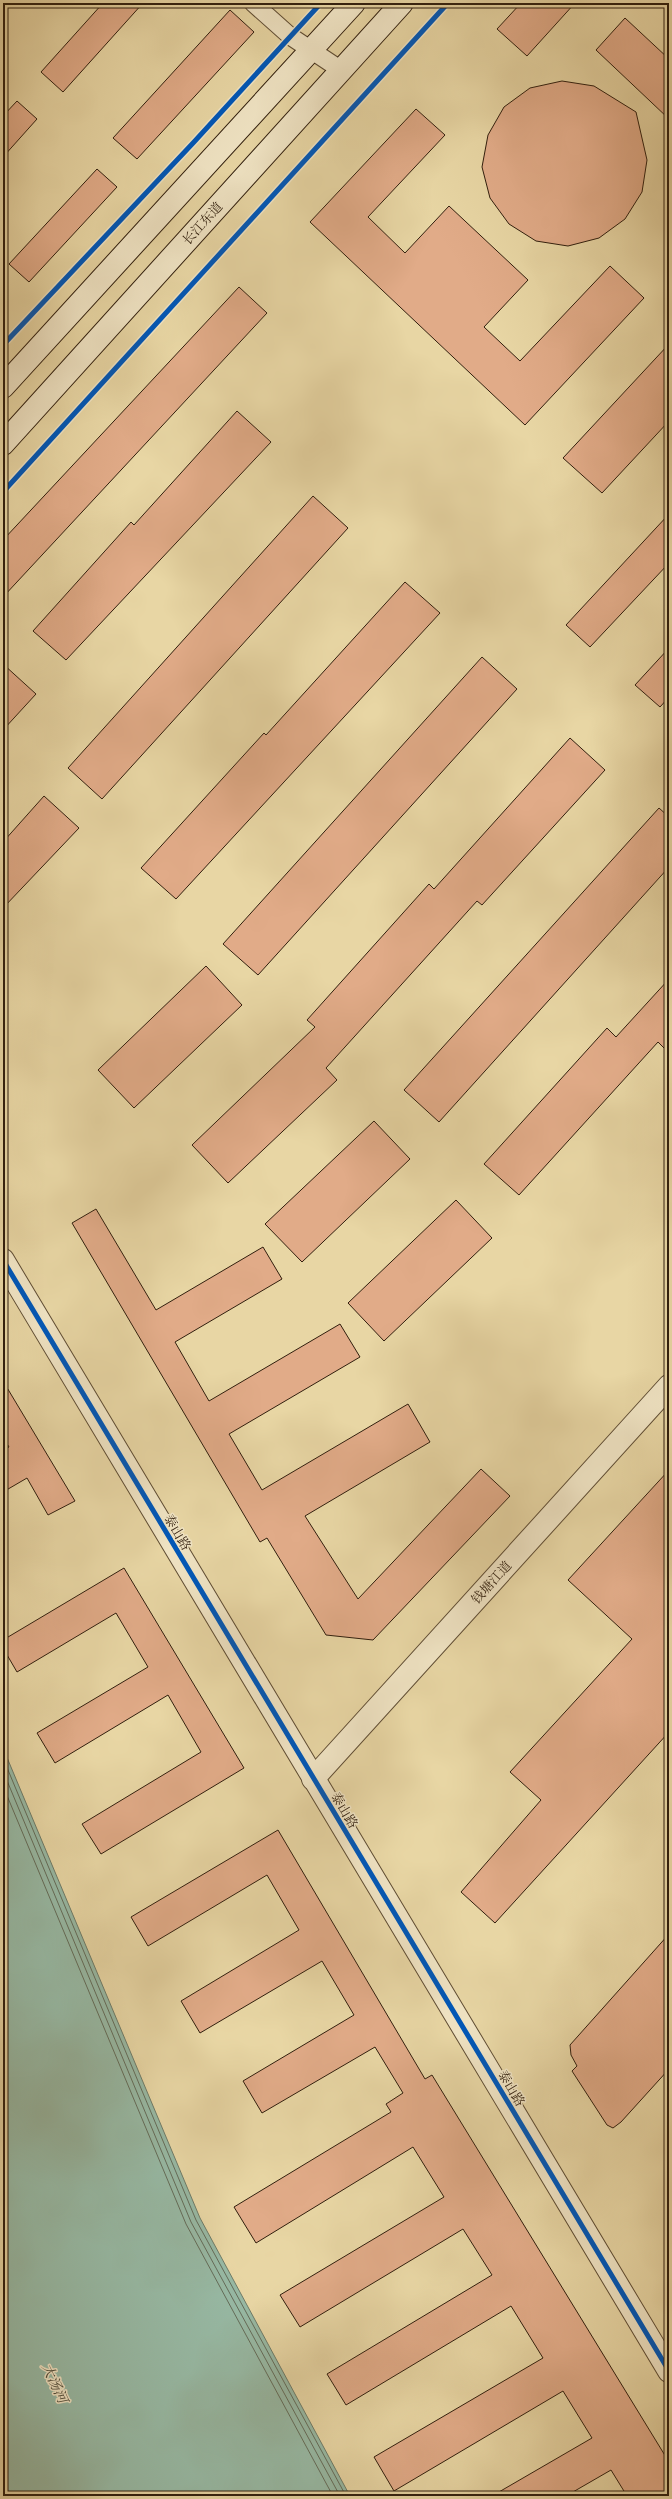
<svg xmlns="http://www.w3.org/2000/svg" width="672" height="2499" viewBox="0 0 672 2499" font-family="'IM FELL French Canon','Noto Serif SC',serif">
	<rect width="100%" height="100%" fill="#e8d6a4"/>
	<filter id="stains"><feTurbulence type="fractalNoise" baseFrequency=".005" numOctaves="4"/><feColorMatrix values="0 0 0 0 .2 0 0 0 0 .09 0 0 0 0 .02 0 0 0 .5 -.17"/></filter>
	<radialGradient id="worn" r=".72"><stop offset=".6" stop-color="#630" stop-opacity="0"/><stop offset="1" stop-color="#630" stop-opacity=".3"/></radialGradient>
	<path fill="#97b9a4" stroke="#6e7b68" d="M3 1748 200 2218 350 2496H3Z"/>
	<g fill="none" stroke-linecap="round" stroke-linejoin="round">
		<g stroke="#646c59" stroke-width="1">
			<path d="M3 1758 196 2220 346 2496"/>
			<path d="M3 1771 191 2222 340 2496"/>
			<path d="M3 1786 186 2224 333 2496"/>
		</g>
	</g>
	<g fill="#e1ab88" stroke="#311f0e">
		<path d="M103 3H143L63 92 41 72Z"/>
		<path d="M521 3H575L527 56 497 29Z"/>
		<path d="M230 10 254 32 137 159 113 138Z"/>
		<path d="M625 18 669 59V119L596 50Z"/>
		<path d="M562 81 594 86 636 112 647 160 642 192 625 219 599 238 568 246 536 241 509 224 490 198 482 167 488 135 504 107 530 88Z"/>
		<path d="M17 101 37 119 3 157V116Z"/>
		<path d="M416 109 445 135 368 217 405 253 449 206 528 280 484 327 520 361 610 266 644 298 525 425 310 222Z"/>
		<path d="M97 169 117 187 29 282 9 264Z"/>
		<path d="M239 287 267 313 3 597V540Z"/>
		<path d="M669 344V421L602 493 563 458Z"/>
		<path d="M237 411 271 442 66 660 33 631 131 522 134 525Z"/>
		<path d="M313 496 348 528 102 799 68 768Z"/>
		<path d="M669 514V563L590 647 566 625Z"/>
		<path d="M405 582 440 613 176 899 141 868 264 733 266 735Z"/>
		<path d="M669 648V697L660 707 635 685Z"/>
		<path d="M482 657 517 689 258 975 223 944Z"/>
		<path d="M3 664 36 694 3 730Z"/>
		<path d="M570 738 605 770 482 905 477 901 326 1068 337 1080 228 1183 192 1145 315 1027 307 1020 429 884 434 889Z"/>
		<path d="M44 796 79 828 3 908V842Z"/>
		<path d="M659 808 669 817V867L439 1122 404 1090Z"/>
		<path d="M206 966 242 1005 134 1108 98 1070Z"/>
		<path d="M669 979V1053L658 1042 519 1195 484 1164 607 1028 616 1037Z"/>
		<path d="M374 1121 410 1159 302 1262 265 1224Z"/>
		<path d="M456 1200 492 1238 384 1341 348 1303Z"/>
		<path d="M96 1209 156 1310 263 1247 282 1279 175 1342 209 1401 340 1324 360 1357 229 1434 262 1490 408 1404 430 1442 305 1516 358 1599 481 1469 510 1496 373 1640 326 1635 267 1538 260 1542 72 1223Z"/>
		<path d="M3 1381 75 1501 48 1515 27 1478 3 1492V1450L9 1447 3 1437Z"/>
		<path d="M669 1470V1732L495 1923 461 1892 541 1800 510 1772 632 1639 568 1580Z"/>
		<path d="M124 1568 244 1768 101 1854 82 1824 201 1752 168 1695 55 1763 37 1733 148 1667 116 1613 17 1672 3 1648V1640Z"/>
		<path d="M278 1830 425 2079 432 2075 669 2462V2496H627L611 2470 566 2496H492L592 2438 563 2391 394 2491 374 2457 543 2358 511 2306 346 2405 327 2374 492 2275 463 2229 300 2327 280 2295 444 2197 413 2147 256 2243 234 2207 391 2112 386 2104 403 2093 375 2047 262 2113 243 2081 354 2015 322 1961 200 2033 181 2001 299 1930 267 1875 148 1946 131 1917Z"/>
		<path d="M669 1934V2069L621 2122 613 2128 607 2125 572 2071 577 2066 571 2055 570 2045Z"/>
	</g>
	<g fill="none" stroke-linecap="round" stroke-linejoin="round">
		<g stroke="#5f4d34" stroke-width="19">
			<path id="minor" d="M253 3 290 36 341 70"/>
		</g>
		<g stroke="#5f4d34" stroke-width="24">
			<g id="tertiary">
				<path d="M3 1260 669 2371"/>
				<path d="M313 1779 669 1386"/>
			</g>
		</g>
		<g stroke="#311f0e" stroke-width="24">
			<g id="secondary">
				<path d="M3 387 354 3"/>
				<path d="M3 444 402 3"/>
			</g>
		</g>
		<use href="#minor" stroke="#f0e4c4" stroke-width="17"/>
		<use href="#tertiary" stroke="#f0e4c4" stroke-width="22"/>
		<use href="#secondary" stroke="#f0e4c4" stroke-width="22"/>
		<g stroke="#f0e4c4" stroke-width="8">
			<g id="cycleway">
				<path d="M3 345 194 142 321 3"/>
				<path d="M3 492 448 3"/>
				<path d="M3 1260 669 2371"/>
			</g>
		</g>
		<use href="#cycleway" stroke="#0057b8" stroke-width="5"/>
	</g>
	<g text-anchor="middle" stroke-width="3" stroke-linejoin="round" paint-order="stroke">
		<g font-size="13" fill="#311f0e" stroke="#f0e4c4">
			<text transform="translate(202 223) rotate(-48)" y="5">长江东道</text>
			<text transform="translate(178 1532) rotate(59)" y="5">泰山路</text>
			<text transform="translate(491 1582) rotate(-48)" y="5">钱塘江道</text>
			<text transform="translate(345 1810) rotate(59)" y="5">泰山路</text>
			<text transform="translate(512 2088) rotate(59)" y="5">泰山路</text>
		</g>
		<g font-size="14" font-style="italic" fill="#504d3b" stroke="#f0e4c4">
			<text transform="translate(55 2383) rotate(65)" y="5">大汤河</text>
		</g>
	</g>
	<rect width="672" height="2499" fill="none" stroke="#e8d6a4" stroke-width="16"/>
	<rect x="4" y="4" width="664" height="2491" fill="none" stroke="#311f0e" stroke-width="2"/>
	<rect x="8" y="8" width="656" height="2483" fill="none" stroke="#311f0e"/>
	<rect width="100%" height="100%" filter="url(#stains)"/>
	<rect width="100%" height="100%" fill="url(#worn)"/>
</svg>
